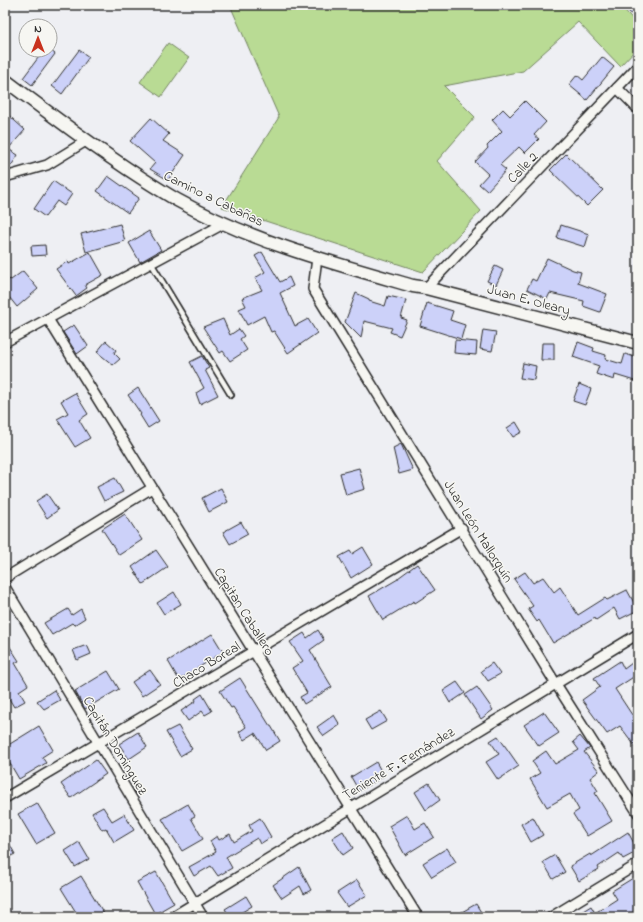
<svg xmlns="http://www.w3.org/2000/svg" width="643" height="922" viewBox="0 0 643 922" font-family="'Indie Flower',sans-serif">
	<rect width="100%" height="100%" fill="#eeeff3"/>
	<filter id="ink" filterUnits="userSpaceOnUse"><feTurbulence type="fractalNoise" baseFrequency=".025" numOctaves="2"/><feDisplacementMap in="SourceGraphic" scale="8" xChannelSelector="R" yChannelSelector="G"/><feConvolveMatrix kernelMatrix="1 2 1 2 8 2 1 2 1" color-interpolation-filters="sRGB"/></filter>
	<g filter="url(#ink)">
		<g fill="#b9db94" stroke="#728360">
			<path d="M230 5H620L638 25V47L620 66 578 22 523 71 444 86 475 117 437 161 481 211 423 272 222 207 279 117Z"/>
			<path d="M168 43 189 58 161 97 140 82Z"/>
		</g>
		<g fill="#ccd1f9" stroke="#2b2b2b">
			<path d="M632 5H638V20L627 10Z"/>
			<path d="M44 50H50L55 54 32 85 23 78Z"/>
			<path d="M79 50 89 57 62 94 52 86Z"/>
			<path d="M602 57 614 67 587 100 569 85 577 75 583 80Z"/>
			<path d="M525 101 546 122 534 135 539 139 525 153 519 147 500 165 506 170 487 191 479 184 488 174 475 162 488 148 487 146 502 131 492 120 503 109 510 116Z"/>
			<path d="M5 112 25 130 8 149 18 155 11 166 5 162Z"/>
			<path d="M151 118 169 134 163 141 185 155 168 180 150 169 155 163 130 141Z"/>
			<path d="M566 154 603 190 587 206 550 170Z"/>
			<path d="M108 176 139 198 128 213 97 191Z"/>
			<path d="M53 181 72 194 64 206 57 201 45 217 34 209Z"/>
			<path d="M120 224 125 241 86 252 81 234Z"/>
			<path d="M561 225 589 234 585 247 557 238Z"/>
			<path d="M149 231 161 250 140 262 129 243Z"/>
			<path d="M45 245 46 255 32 256 31 246Z"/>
			<path d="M90 252 103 275 85 285 87 288 76 296 56 269 68 261 69 264Z"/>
			<path d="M262 252 280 282 289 277 293 286 280 293 295 326 308 319 317 333 288 353 274 331 271 332 264 316 247 325 239 309 246 306 242 298 262 290 255 278 265 272 255 256Z"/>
			<path d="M547 258 573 270 581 272 578 283 607 294 600 312 583 306 584 301 550 293 547 299 527 289 532 279 536 281Z"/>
			<path d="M495 266 503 270 496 285 487 281Z"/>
			<path d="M23 271 38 289 17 307 5 292V283L10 279 11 280Z"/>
			<path d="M356 293 369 299V301L385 306 388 296 406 300 401 318 407 320 400 336 390 332 392 328 364 321 361 338 345 322Z"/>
			<path d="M427 303 453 311 450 320 465 325 461 339 420 326Z"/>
			<path d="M223 319 230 335 239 329 244 336 240 339 247 350 230 361 223 351 220 353 203 327Z"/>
			<path d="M74 325 88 346 77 354 63 332Z"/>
			<path d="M483 330 496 332 492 351 480 349Z"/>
			<path d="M455 340 477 342 476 355 454 353Z"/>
			<path d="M106 341 116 350 114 353 120 359 113 365 97 352Z"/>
			<path d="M578 342 594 348 593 351 606 355 605 359 622 364 625 354 638 358V382L615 375 614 380 596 374 599 366 573 357Z"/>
			<path d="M542 343H554V360H541Z"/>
			<path d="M202 356 209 368 205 370 218 395 200 404 196 393 204 388 190 362Z"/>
			<path d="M523 363 536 366 534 380 520 378Z"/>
			<path d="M579 384 591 389 585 405 573 401Z"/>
			<path d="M138 388 159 421 148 428 140 415 141 414 128 395Z"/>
			<path d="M75 393 88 414 79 420 90 438 75 447 57 419 68 413 61 401Z"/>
			<path d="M516 422 522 432 513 437 507 428Z"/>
			<path d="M401 444 413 470 399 474 393 448Z"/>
			<path d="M359 468 365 489 346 495 340 473Z"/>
			<path d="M115 478 123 492 104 501 97 487Z"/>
			<path d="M221 488 228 502 209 512 202 498Z"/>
			<path d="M47 494 58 510 47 518 36 501Z"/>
			<path d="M125 514 142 540 119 555 102 529Z"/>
			<path d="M241 522 248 534 230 544 223 532Z"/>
			<path d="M363 547 373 564 351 578 339 557 350 551 352 554Z"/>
			<path d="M156 550 168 567 143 584 132 567Z"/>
			<path d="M417 564 435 590 415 603 414 601 383 620 369 596 398 579V578Z"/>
			<path d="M525 572 533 583 543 577 554 592 560 587 578 615 605 598 607 600 627 590 638 610 620 619 614 608 596 620 595 618 553 643 539 620 537 622 528 609 533 606 514 579Z"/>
			<path d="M174 592 181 604 164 614 157 603Z"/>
			<path d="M68 609 72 615 81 609 85 618 74 625 72 623 52 635 44 623Z"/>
			<path d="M318 630 324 640 310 650 332 687 304 704 300 697 307 693 292 668 303 661 290 642 304 633 307 638Z"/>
			<path d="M212 634 223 652 179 680 168 661Z"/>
			<path d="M5 639 19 661 15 663 28 685 19 691 25 701 14 707 5 692Z"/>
			<path d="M87 645 91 654 77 660 73 650Z"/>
			<path d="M620 661 624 669 632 663 638 672V674L615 689 638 724V750L620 726 607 734 582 700 600 687 594 678Z"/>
			<path d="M492 663 500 674 488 681 481 671Z"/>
			<path d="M150 670 160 684 142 696 132 682Z"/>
			<path d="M108 671 119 689 85 709 75 691Z"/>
			<path d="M240 678 270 726H271L280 741 266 750 255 733 244 740 239 732 246 727 233 707 231 708 220 691Z"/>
			<path d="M457 682 465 693 450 703 443 691Z"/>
			<path d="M477 687 493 710 481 719 465 695Z"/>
			<path d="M54 690 60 700 44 709 37 701Z"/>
			<path d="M202 694 212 711 205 715 202 711 188 721 181 711 196 701 195 699Z"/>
			<path d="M381 711 387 721 371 730 365 720Z"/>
			<path d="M544 712 559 733 539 746 524 725Z"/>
			<path d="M334 715 340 725 324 736 317 727Z"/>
			<path d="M39 726 53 750 42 757 46 763 19 779 5 755V747Z"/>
			<path d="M178 726 192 749 180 756 166 732Z"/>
			<path d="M138 732 147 747 129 759 119 744Z"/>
			<path d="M498 736 519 766 498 780 486 762 499 754 490 741Z"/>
			<path d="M580 736 590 748 584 752 599 771 590 778 598 791 595 793 612 821 587 836 573 814 579 810 570 794 547 807 530 779 540 773 532 761 546 751 555 764 579 750 573 742Z"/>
			<path d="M96 760 106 774 71 798 61 784Z"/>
			<path d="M376 762 384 776 359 791 351 777Z"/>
			<path d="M429 783 440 800 426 810 415 792Z"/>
			<path d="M37 803 55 833 36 844 18 814Z"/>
			<path d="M188 804 195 816 191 818 203 839 182 851 162 819Z"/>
			<path d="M103 807 112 821 124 814 134 830 114 842 106 828 102 830 92 813Z"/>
			<path d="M407 815 415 829 425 823 434 837 405 855 389 826Z"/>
			<path d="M533 817 543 835 531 842 521 824Z"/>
			<path d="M260 818 271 837 260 844 257 838 226 857 232 868 218 876 211 866 194 876 189 867 216 852 210 841 217 836 219 840 230 834 234 842 252 831 249 825Z"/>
			<path d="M343 831 353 848 343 855 332 838Z"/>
			<path d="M628 832 638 851 623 859 619 853 598 867 599 869 579 881 570 866 590 854 591 856Z"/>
			<path d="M5 836 15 854 5 859Z"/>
			<path d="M79 842 89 859 75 867 65 851Z"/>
			<path d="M447 848 456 862 432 877 423 863Z"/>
			<path d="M555 855 565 872 553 879 543 862Z"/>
			<path d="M299 867 311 890 304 894 300 886 282 898 273 885Z"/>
			<path d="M156 872 174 903 155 914 137 882Z"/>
			<path d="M81 876 106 917H79L61 888Z"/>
			<path d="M633 878 638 885V917H573L591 906 595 913 617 899 612 891Z"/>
			<path d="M357 880 367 895 347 907 337 893Z"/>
			<path d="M246 896 252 906 234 917H230L225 909Z"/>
			<path d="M476 904 484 917H453Z"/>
		</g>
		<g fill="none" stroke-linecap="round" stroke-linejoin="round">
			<g stroke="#2b2b2b" stroke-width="8">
				<path id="lane" d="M151 263 231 395"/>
			</g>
			<g stroke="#2b2b2b" stroke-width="12">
				<g id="street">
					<path d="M617 88 638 109"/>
					<path d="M5 177 47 165 86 141"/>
					<path d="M317 258 313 289 556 684 638 813"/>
					<path d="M426 288 638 66"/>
					<path d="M48 319 418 917"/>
					<path d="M5 342 225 223"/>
					<path d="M5 578 152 488"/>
					<path d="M5 587 203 917"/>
					<path d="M5 798 462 528"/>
					<path d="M172 917 638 634"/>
					<path d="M551 917 638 864"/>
				</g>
			</g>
			<g stroke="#2b2b2b" stroke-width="15">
				<path id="secondary" d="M5 80C50 114 95 148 143 179 154 186 165 193 177 200 250 241 332 263 413 286L426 288 638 343"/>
			</g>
			<use href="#lane" stroke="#f6f6f2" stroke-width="4.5"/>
			<use href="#street" stroke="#f6f6f2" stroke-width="9"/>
			<use href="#secondary" stroke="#f6f6f2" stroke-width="12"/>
		</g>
	</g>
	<g text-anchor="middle" stroke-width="3" stroke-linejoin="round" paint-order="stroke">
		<g font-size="14" fill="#2b2b2b" stroke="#f6f6f2">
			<text transform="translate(522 167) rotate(-46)" y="5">Calle 2</text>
			<text transform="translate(214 198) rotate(26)" y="5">Camino a Cabañas</text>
			<text transform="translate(529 299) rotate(15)" y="5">Juan E. Oleary</text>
			<text transform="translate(479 531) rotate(58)" y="5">Juan León Mallorquín</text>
			<text transform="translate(245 611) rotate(58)" y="5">Capitan Caballero</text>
			<text transform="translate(206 664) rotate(-31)" y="5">Chaco Boreal</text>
			<text transform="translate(116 745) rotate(59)" y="5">Capitán Dominguez</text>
			<text transform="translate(398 763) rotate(-31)" y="5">Teniente F. Fernández</text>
		</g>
	</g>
	<rect width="643" height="922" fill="none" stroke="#f6f6f2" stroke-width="20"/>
	<rect x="10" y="10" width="623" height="902" fill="none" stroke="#2b2b2b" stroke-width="1.5" filter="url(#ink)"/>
	<g transform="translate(38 38)"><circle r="19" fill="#f6f6f2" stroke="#a5a5a2"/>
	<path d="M0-3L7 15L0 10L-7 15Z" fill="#c8321e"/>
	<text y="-6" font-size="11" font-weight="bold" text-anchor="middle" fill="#2b2b2b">N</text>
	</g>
</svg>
